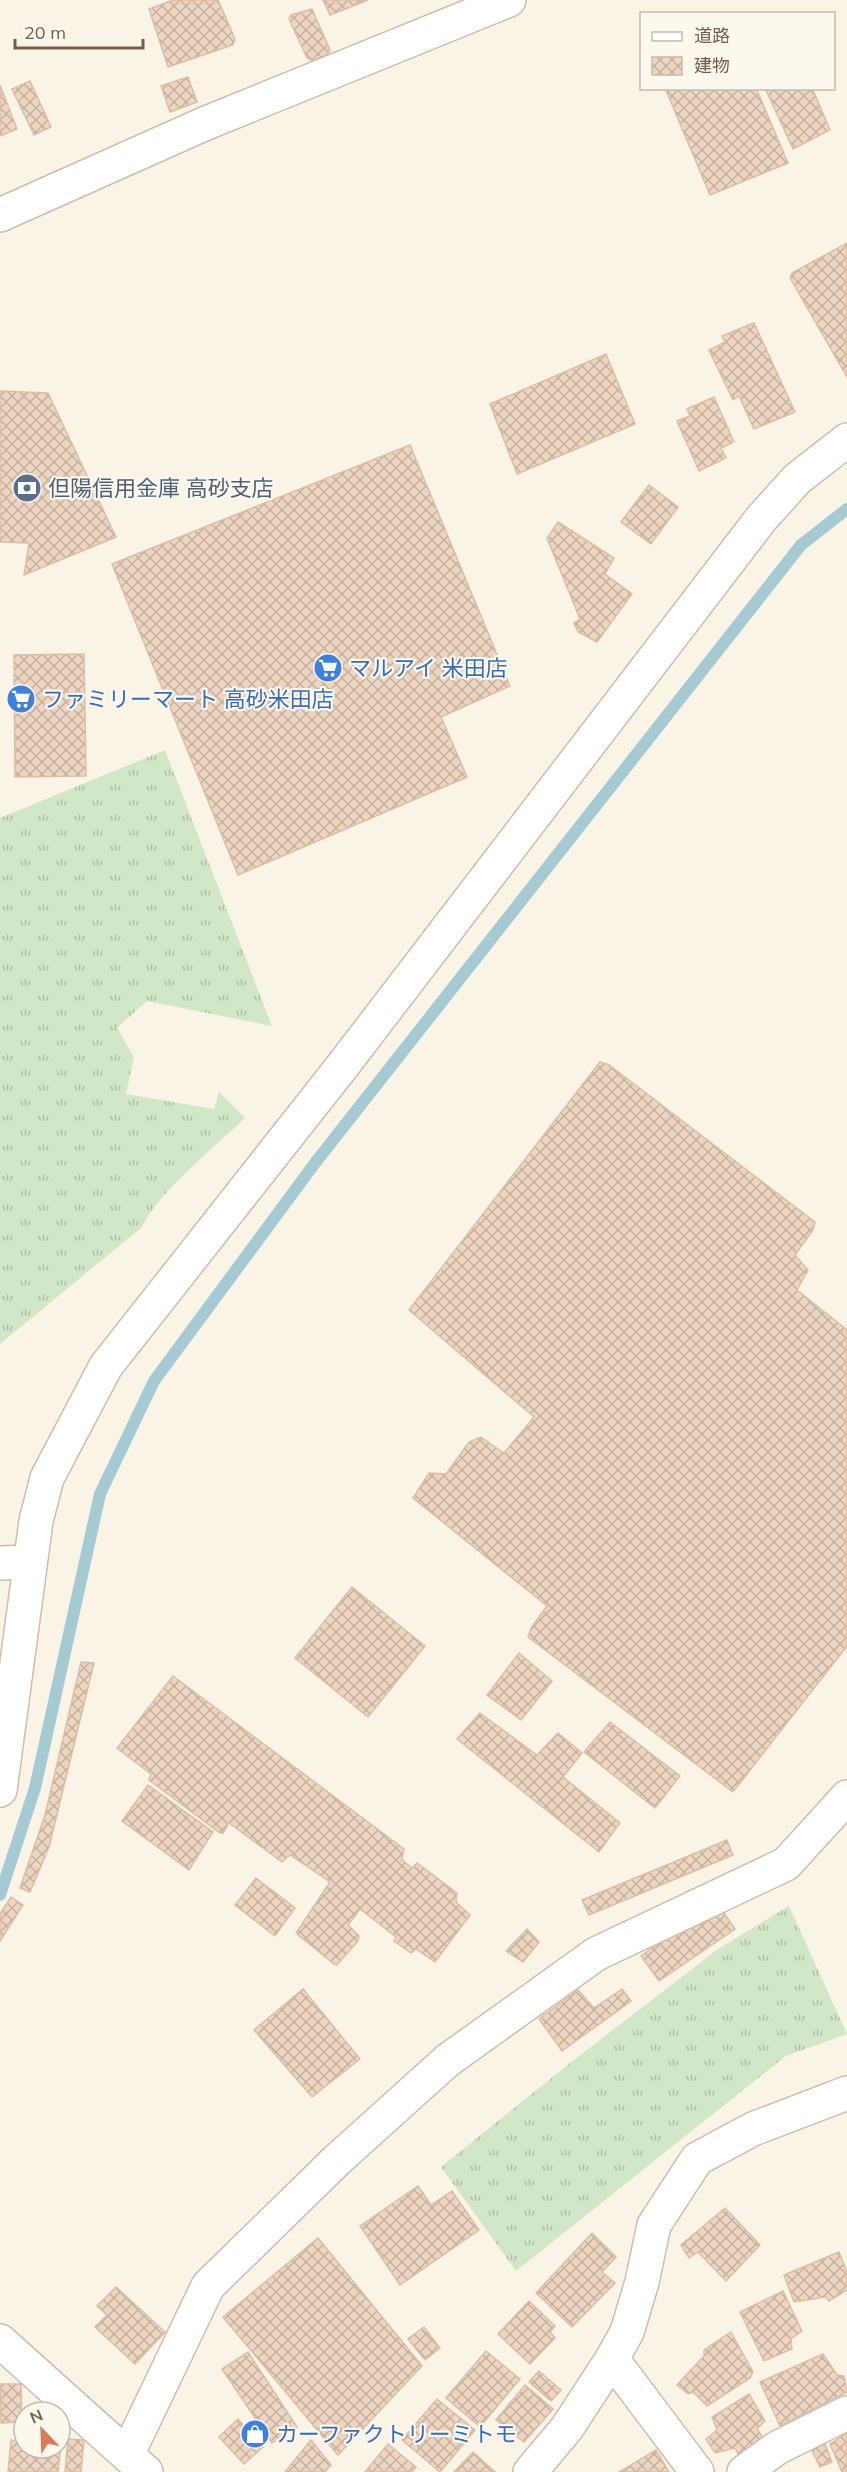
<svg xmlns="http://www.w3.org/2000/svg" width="847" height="2472" viewBox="0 0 847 2472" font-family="Mulish,'Noto Sans JP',sans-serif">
	<defs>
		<pattern id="grass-tufts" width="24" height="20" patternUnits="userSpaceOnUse" patternTransform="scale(1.5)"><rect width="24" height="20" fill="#d2e7c7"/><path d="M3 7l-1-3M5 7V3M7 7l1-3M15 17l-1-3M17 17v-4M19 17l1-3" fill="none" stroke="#afbea4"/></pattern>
		<pattern id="building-cross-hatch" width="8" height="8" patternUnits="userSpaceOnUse" patternTransform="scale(1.5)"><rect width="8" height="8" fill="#edd5c1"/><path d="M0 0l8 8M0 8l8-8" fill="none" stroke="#c4b09f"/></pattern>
	</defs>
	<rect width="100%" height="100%" fill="#faf4e7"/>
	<g fill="url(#grass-tufts)">
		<path d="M165 750 272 1026 147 1001 117 1028 134 1057 126 1094 214 1109 219 1092 245 1118C211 1151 164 1186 141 1228L0 1344V818Z"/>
		<path d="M789 1906 847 2034 786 2056 516 2271 441 2167 570 2063 718 1949Z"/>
	</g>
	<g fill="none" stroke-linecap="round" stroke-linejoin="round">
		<path stroke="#a5cad3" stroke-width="12" d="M0 1895 35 1788 100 1494 154 1381 315 1163 801 545 847 509"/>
	</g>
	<g fill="url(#building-cross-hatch)" stroke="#dfbda3" stroke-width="1.5">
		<path d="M173 0H218L235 39 233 45 168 67 149 9Z"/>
		<path d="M323 0H368L330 15Z"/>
		<path d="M312 9 330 50 328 54 313 61 307 58 289 19 291 15Z"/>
		<path d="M188 77 197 102 170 112 161 86Z"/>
		<path d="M30 81 51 127 34 135 12 89Z"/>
		<path d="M0 85 17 129 0 136Z"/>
		<path d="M665 88H756L788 163 710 195Z"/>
		<path d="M765 88H812L830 130 793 149Z"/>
		<path d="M847 243V377L790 278 792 273Z"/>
		<path d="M754 323 795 412 754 429 739 396 733 400 709 350 725 342 722 336Z"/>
		<path d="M606 354 635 424 517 474 490 404Z"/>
		<path d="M0 391 48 393 116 537 24 575 29 543 0 542Z"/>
		<path d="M714 397 734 442 721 448 726 458 699 471 677 421 690 416 687 409Z"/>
		<path d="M410 445 510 686 441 717 467 777 238 875 112 564Z"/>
		<path d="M649 485 678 507 651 544 621 522Z"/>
		<path d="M558 522 614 558 605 574 632 594 597 642 578 632 574 623 580 619 547 538Z"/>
		<path d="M84 654 86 776 15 777 14 655Z"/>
		<path d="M600 1062 609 1065 815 1222 813 1230 795 1255 808 1270 797 1290 847 1330V1646L733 1792 528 1637 531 1628 547 1606 413 1498 429 1473 446 1474 469 1442 481 1437 504 1453 534 1417 409 1310Z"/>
		<path d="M352 1587 425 1646 368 1717 295 1658Z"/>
		<path d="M519 1653 552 1681 521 1720 487 1695Z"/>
		<path d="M81 1662 94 1663 49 1847 30 1892 20 1888 45 1815Z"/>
		<path d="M173 1676 404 1849 402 1860 412 1868 417 1863 457 1893 456 1902 470 1915 435 1962 416 1949 411 1953 394 1941 396 1937 360 1909 348 1925 359 1936 358 1941 337 1965 334 1964 296 1933 330 1882 290 1855 282 1862 229 1823 223 1833H220L149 1780 151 1774 117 1748Z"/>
		<path d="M480 1713 537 1755 558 1733 582 1753 563 1777 620 1823 599 1852 457 1739Z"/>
		<path d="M610 1722 680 1776 655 1808 584 1752Z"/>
		<path d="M148 1785 213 1832 189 1870 122 1821Z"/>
		<path d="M727 1840 733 1855 589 1915 582 1900Z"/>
		<path d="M256 1878 295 1908 275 1936 235 1905Z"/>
		<path d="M11 1897 23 1905 0 1941V1914Z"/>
		<path d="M724 1913 735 1929 659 1981 641 1956 691 1920Z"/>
		<path d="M527 1929 539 1942 523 1962 506 1951Z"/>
		<path d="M303 1989 360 2059 312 2097 254 2030Z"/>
		<path d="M622 1989 631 2001 562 2051 539 2019 578 1990 594 2008Z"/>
		<path d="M418 2186 431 2205 452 2191 479 2230 400 2285 360 2226Z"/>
		<path d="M725 2208 760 2245 726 2281 698 2252 689 2258 681 2245Z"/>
		<path d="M592 2233 616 2257 602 2272 615 2283 572 2327 536 2293Z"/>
		<path d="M318 2238 422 2366 338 2455 223 2317Z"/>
		<path d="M839 2252 847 2272V2290L829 2301 826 2297 794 2302 784 2275Z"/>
		<path d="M116 2287 165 2332 135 2364 95 2327 107 2315 97 2306Z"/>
		<path d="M783 2291 802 2331 791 2339 792 2349 764 2361 740 2312Z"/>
		<path d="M529 2301 555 2326 550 2332 555 2338 530 2364 498 2334Z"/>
		<path d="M424 2327 440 2348 425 2360 408 2339Z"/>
		<path d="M731 2332 753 2372 750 2378 707 2406 693 2392 688 2394 677 2385 704 2356V2350Z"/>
		<path d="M486 2351 520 2379 480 2427 446 2398Z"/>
		<path d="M248 2352 297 2427 272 2443 222 2369Z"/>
		<path d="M823 2354 837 2375 844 2376 847 2392 780 2426 760 2382Z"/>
		<path d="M539 2371 561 2390 551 2401 529 2382Z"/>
		<path d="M0 2384H21L22 2422 1 2423Z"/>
		<path d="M525 2385 553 2409 524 2442 496 2420Z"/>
		<path d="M749 2394 765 2421 757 2429 764 2439 739 2456 735 2448 715 2453 706 2439 717 2430 712 2417Z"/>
		<path d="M437 2399 475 2430 440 2472 402 2440Z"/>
		<path d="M238 2419 263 2447 244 2464 219 2437Z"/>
		<path d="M847 2433V2472H842L830 2444Z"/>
		<path d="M68 2439 84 2440 81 2472H65Z"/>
		<path d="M11 2440 24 2442V2448H60L61 2446 58 2472H8Z"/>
		<path d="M311 2440 331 2465 325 2472H285Z"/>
		<path d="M388 2444 416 2467 412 2472H365Z"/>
		<path d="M825 2444 832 2462 820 2467 811 2449Z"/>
		<path d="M656 2450 669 2472H619Z"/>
		<path d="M473 2452 495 2472H454Z"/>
	</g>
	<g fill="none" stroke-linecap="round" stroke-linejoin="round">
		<g stroke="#ccbdae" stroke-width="36">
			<g id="street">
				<path d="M0 215 204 124 509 0"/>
				<path d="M0 1563 30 1562"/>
				<path d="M0 2341 146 2472"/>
				<path d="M612 2359 697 2472"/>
				<path d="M127 2455 208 2286 337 2160 448 2060 596 1954 786 1864 847 1797"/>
				<path d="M530 2472 567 2428 612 2359 627 2332 642 2282 654 2225 697 2159 753 2129 847 2093"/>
				<path d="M744 2472 777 2448 847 2413"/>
			</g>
		</g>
		<g stroke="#cebdac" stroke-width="36">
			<path id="secondary" d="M0 1790 36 1521 47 1478 106 1366 344 1064 761 519 797 479 847 440"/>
		</g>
		<use href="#street" stroke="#fff" stroke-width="33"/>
		<use href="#secondary" stroke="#fff" stroke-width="33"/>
	</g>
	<defs>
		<g id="bank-disc" transform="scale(1.5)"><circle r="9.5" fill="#5c6f8a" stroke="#fdf8ee"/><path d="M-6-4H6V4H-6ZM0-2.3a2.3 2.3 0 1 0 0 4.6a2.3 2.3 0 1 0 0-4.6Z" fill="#fff"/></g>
		<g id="supermarket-disc" transform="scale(1.5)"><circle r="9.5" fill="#3f7fe0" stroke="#fdf8ee"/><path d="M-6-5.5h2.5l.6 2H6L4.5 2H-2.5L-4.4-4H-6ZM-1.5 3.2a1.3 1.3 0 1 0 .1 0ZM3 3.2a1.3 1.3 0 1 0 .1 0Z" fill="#fff"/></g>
		<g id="shop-disc" transform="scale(1.5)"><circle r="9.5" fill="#3f7fe0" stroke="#fdf8ee"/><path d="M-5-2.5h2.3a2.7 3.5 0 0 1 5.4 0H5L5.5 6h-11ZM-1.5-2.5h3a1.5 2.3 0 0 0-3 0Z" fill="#fff"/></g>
	</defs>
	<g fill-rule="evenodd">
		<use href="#bank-disc" x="27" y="488"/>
		<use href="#supermarket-disc" x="328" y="668"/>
		<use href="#supermarket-disc" x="21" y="699"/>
		<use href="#shop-disc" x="255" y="2434"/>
	</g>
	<g text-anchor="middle" stroke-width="4.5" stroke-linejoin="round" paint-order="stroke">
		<g font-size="22" fill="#4e5e75" stroke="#fdf8ee" text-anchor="start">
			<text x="48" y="496">但陽信用金庫 高砂支店</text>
		</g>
		<g font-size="22" fill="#366cbe" stroke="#fdf8ee" text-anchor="start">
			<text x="349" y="676">マルアイ 米田店</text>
			<text x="42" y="707">ファミリーマート 高砂米田店</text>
			<text x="276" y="2442">カーファクトリーミトモ</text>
		</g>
	</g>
	<rect x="640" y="12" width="195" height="78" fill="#fdf8ee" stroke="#c5baae" stroke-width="1.5"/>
	<rect x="652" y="32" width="30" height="9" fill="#ffffff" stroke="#c5baae" stroke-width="1.5"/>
	<text x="694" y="42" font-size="18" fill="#725d4e">道路</text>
	<rect x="652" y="57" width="30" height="18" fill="url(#building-cross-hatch)" stroke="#c5baae" stroke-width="1.5"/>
	<text x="694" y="72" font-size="18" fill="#725d4e">建物</text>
	<g transform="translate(42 2430) rotate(337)"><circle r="28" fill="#fdf8ee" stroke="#c5baae" stroke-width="1.5"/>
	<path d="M0-4.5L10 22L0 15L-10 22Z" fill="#d97b58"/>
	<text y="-9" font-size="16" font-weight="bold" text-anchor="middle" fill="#725d4e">N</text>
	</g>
	<path d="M15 39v9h128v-9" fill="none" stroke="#725d4e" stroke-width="3"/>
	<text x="24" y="39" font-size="18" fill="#725d4e" stroke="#fdf8ee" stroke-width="4.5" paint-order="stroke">20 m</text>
</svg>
